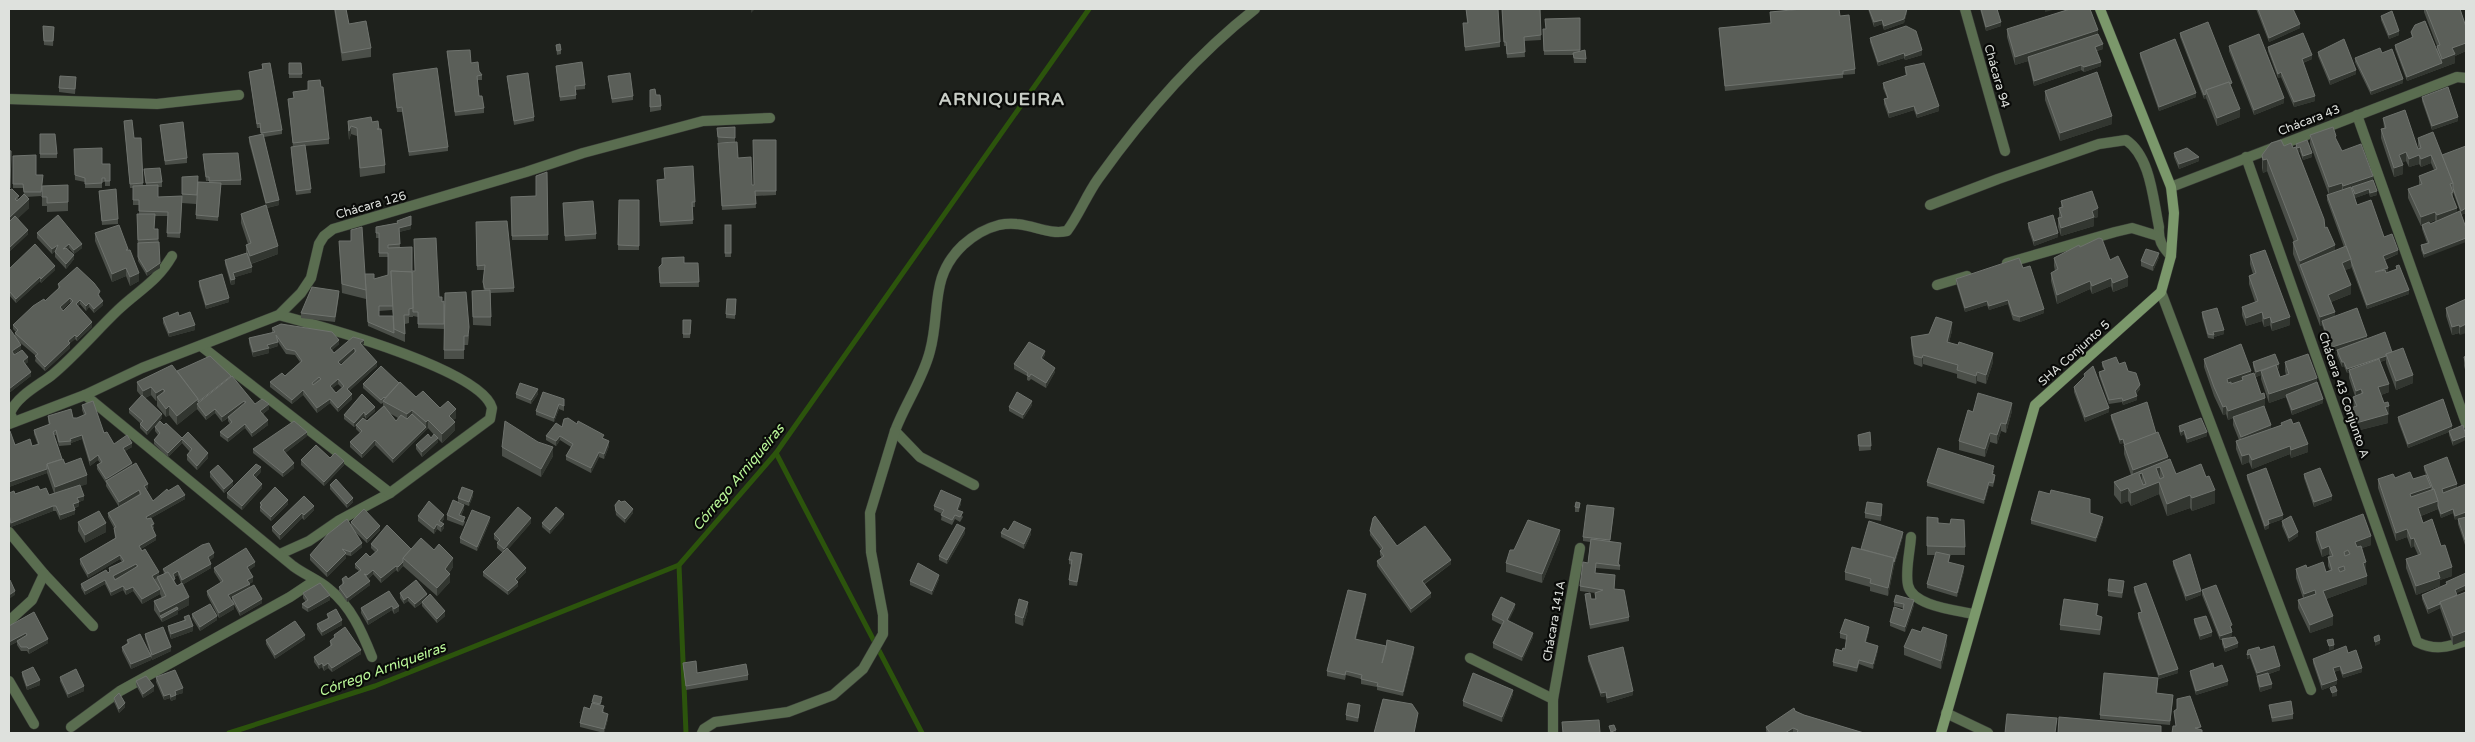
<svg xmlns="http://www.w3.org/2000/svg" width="2475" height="742" viewBox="0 0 2475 742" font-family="'Varela Round',sans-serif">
	<rect width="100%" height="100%" fill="#1e211c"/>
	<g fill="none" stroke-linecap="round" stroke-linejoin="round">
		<g stroke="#2c540c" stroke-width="5">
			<path d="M776 453 922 733"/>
			<path d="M679 565 686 733"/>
			<path d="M229 733 375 686 679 565 776 453 1089 9"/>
		</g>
		<g stroke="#393c37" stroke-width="11">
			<g id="street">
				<path d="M1965 9 2005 151"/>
				<path d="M9 99 157 104 239 95"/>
				<path d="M2357 115 2466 423"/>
				<path d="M2246 157 2417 642C2435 651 2448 647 2466 641"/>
				<path d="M2171 187 2457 77 2466 78"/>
				<path d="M1930 205 1998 179 2099 144 2126 140C2151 157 2153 200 2159 227 2158 240 2162 247 2171 256"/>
				<path d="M2007 263 2115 232 2132 228 2158 236"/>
				<path d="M1937 285 1967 276"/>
				<path d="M2161 292 2311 690"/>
				<path d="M279 315C320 326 481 369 492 408L490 419 486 422 390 493 338 521 309 541 280 554"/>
				<path d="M201 346 390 493"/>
				<path d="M85 395 293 566C305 575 319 580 329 589 351 606 362 632 372 657"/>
				<path d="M14 422 10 413C17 396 39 385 52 375 76 355 96 331 118 310 139 290 157 282 172 256"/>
				<path d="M9 424 85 395 142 368 279 315 301 293 311 278 319 244 324 236 333 229 526 172 583 153 703 121 770 118"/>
				<path d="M974 485 920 457 895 431C905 404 923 379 930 351 941 311 929 277 963 245 973 236 987 228 999 225 1026 219 1045 236 1067 231 1079 215 1086 196 1098 179 1143 116 1194 57 1255 9"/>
				<path d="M9 532 44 574 93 626"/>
				<path d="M1911 537C1910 552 1905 571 1908 585 1912 606 1956 610 1973 614"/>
				<path d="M9 621 32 600 44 574"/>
				<path d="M1470 658 1553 699"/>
				<path d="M9 681 34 724"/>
				<path d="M1946 713 1988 733"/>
				<path d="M71 727 120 691 290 597 314 581"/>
				<path d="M702 733 704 729 715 722 788 712 833 695 863 669 883 634V615L871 552 870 513 895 431"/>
				<path d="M1553 733V699L1580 548"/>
			</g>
		</g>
		<g stroke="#393c37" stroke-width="11">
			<path id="secondary" d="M1941 733 2035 405 2161 292 2171 256 2174 213 2171 187 2100 9"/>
		</g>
		<use href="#street" stroke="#5a6d50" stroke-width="10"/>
		<use href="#secondary" stroke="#7b986b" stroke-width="10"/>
	</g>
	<g fill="#4b4f49" fill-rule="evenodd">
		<path d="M334 9H346L349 24 371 48V57L342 61Z"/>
		<path d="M1466 9 1500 42V47L1465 51 1463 23H1467Z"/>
		<path d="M1502 9H1540L1541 40 1524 41 1525 57 1507 58 1506 46H1504Z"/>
		<path d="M1868 9H1907V12L1904 23 1884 30 1882 24 1874 27Z"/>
		<path d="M1980 9H1997L2001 26 1986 31Z"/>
		<path d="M2256 9H2293L2300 28 2269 42Z"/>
		<path d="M2424 9H2460L2466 27V51L2455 56V63L2407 81 2395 49V45L2412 38 2411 32 2437 51V46L2424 12Z"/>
		<path d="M1770 12 1840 16 1855 69V74L1843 75V78L1725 91 1719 28 1771 23Z"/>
		<path d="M2381 16 2399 35 2389 39 2381 20Z"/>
		<path d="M1580 18V51L1586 59V63H1574L1573 55H1544L1543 29H1546Z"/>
		<path d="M43 26 54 27 53 46 44 45Z"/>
		<path d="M2007 29 2098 34 2103 49 2097 51 2101 66 2084 72 2081 70 2034 86 2028 61 2015 65 2007 37Z"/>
		<path d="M2180 33 2232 88 2240 117 2217 126 2206 98 2204 99 2180 37Z"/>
		<path d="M1870 38 1922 55 1905 60 1904 58 1878 66 1870 42Z"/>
		<path d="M556 45 561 50V54L557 55Z"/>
		<path d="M2229 46 2284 103 2254 115 2229 51Z"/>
		<path d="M2268 47 2312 59 2303 63 2315 101 2294 107 2281 77 2278 78 2268 51Z"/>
		<path d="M447 51 471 63 482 75V80H477L479 96 484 108V113L455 116Z"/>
		<path d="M2318 52 2356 74 2330 85 2318 56Z"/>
		<path d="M2140 53 2196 97 2159 111 2140 57Z"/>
		<path d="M2382 53 2403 83 2371 95 2355 62V58Z"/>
		<path d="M289 63H301L302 78H289Z"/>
		<path d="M262 64 282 130V134L264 137 279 205 267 208 278 254 251 264 252 272 235 277V284L231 285 225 264V260L246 253V245L248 244 241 223V214L266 206 249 142V137L261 135 260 128H257L249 72 262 69Z"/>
		<path d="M556 66 585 85V89L576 90V99L560 101Z"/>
		<path d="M1905 67 1939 111 1917 118 1914 110 1889 118 1884 104V99L1887 98 1883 88V83L1906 76 1905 72Z"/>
		<path d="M393 74 448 147V151L409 156 402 112H397Z"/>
		<path d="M507 76 534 117V121L514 125Z"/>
		<path d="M608 76 633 96V100L612 103Z"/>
		<path d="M76 82 75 94 59 92V88Z"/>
		<path d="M650 90 661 106V110L650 112Z"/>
		<path d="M2045 91 2112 124 2060 141 2045 100Z"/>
		<path d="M2422 97 2458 121 2432 130 2422 101Z"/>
		<path d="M288 99 329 139V144L305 146 311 193 296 195 291 151V147H293Z"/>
		<path d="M2383 118 2418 149H2419L2418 146V138L2442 155 2466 213 2461 215 2424 258 2421 250V245L2427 243 2422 229V225L2421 226 2408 198V189L2419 185V176L2434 170 2431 163 2421 167 2419 164 2409 167 2406 161 2402 162 2403 174 2394 177 2381 138V129L2384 128ZM2453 192 2460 211 2457 212 2453 197ZM2435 220 2436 222 2430 224 2429 223Z"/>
		<path d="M124 121 134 138H141L143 185H146L144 169 162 182V187H158V197L182 196V177L198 182 209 183V181H206L203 154 241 180V185H221L218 221 196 219V204L182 203 180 238 167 237 168 216H155L154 229H158L160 268 147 276 138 261 137 214H139V205H133V188H130Z"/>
		<path d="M348 121 372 122 379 129 385 165V173L360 177 357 136 351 134 349 140 348 130Z"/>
		<path d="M160 125 187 158V163L165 165Z"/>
		<path d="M735 127V142L738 158 752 185H754L776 140V195L755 196 756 208 722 210 718 148 732 142H718L717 132Z"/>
		<path d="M40 134 57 154V158H40Z"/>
		<path d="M2310 135 2336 140 2342 151 2373 180 2377 195 2370 197 2369 193 2355 198 2357 205 2384 237 2398 254 2385 260 2388 272 2386 273 2396 270V266L2409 294 2367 309 2351 266V268L2345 270 2351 294 2331 302 2335 316 2367 339 2392 352 2413 383 2396 390 2386 363V360L2380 362 2389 392 2381 395 2389 415H2388V423L2356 431 2350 416V408L2354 407 2353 397 2355 396 2349 378V373H2347L2344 366 2342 367 2337 355V350L2345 347 2329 353 2327 346V342H2328L2322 325 2320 326 2293 254V242H2294L2267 171 2263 173 2262 168V155L2284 146 2293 148 2296 147V144L2312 157 2303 160 2300 152H2298L2325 228 2335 251 2344 247 2327 200V195H2329L2310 144Z"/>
		<path d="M74 149 102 164H110V186H105V182H102V188H85V182L75 180Z"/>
		<path d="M9 150 10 190 19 199 24 195 23 188H13V156L36 175 43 179 42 186 68 185V211L47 212V206H42V186L41 196 26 197 29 208 18 218 28 234 9 252Z"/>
		<path d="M2174 153 2199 161 2179 169 2174 157Z"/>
		<path d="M547 172 548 240H512L511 197 536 196Z"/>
		<path d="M665 179 695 202V207H692L693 224 660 226 657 184Z"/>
		<path d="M99 191 118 219V224L102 225Z"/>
		<path d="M619 200H639V250H618Z"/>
		<path d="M2061 201 2098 217 2094 218V226L2061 236 2058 227V218H2059V208L2061 207Z"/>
		<path d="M563 203 596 234V239L565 241Z"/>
		<path d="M397 221 411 229 399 232 400 247 412 271 439 297 469 336 468 345H464V359H444V329L418 328V317L413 316V317H409V323L405 324V342L368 326 366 298V299L342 293 339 241 365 274 374 279 388 275V257H379V238H376V227L397 223ZM392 310 393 316H379V311Z"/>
		<path d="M476 222 514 288V292L491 293V326L473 325 472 291 484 290 483 287 484 270H477Z"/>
		<path d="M2028 223 2058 237 2034 246 2028 228Z"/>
		<rect x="725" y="225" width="6" height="32"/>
		<path d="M37 233 82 248 74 254 69 248 68 249 74 259 66 269 55 257V251L52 254 37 238Z"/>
		<path d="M95 233 128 250 139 281 130 286 126 276 112 282 95 241Z"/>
		<path d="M2080 247 2110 260 2128 286 2113 292 2111 286 2092 294 2090 289 2057 304 2051 281V273L2055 271 2054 266V258Z"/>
		<path d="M2250 255 2290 325 2272 331 2270 325 2264 327 2262 321 2246 326 2242 315V307L2255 302 2249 284V276L2253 274 2250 264Z"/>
		<path d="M2159 257 2153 271 2141 266V261Z"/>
		<path d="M684 263H698L699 287H660L659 271Z"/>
		<path d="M2023 268 2044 313 2020 322 2013 320 2008 304 1989 310 1987 305 1965 312 1956 283V279Z"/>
		<path d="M9 269 55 270 41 283 40 281 16 303 9 295Z"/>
		<path d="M199 281 229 302 206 309 199 286Z"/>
		<path d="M58 284 100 295 99 297 103 305 94 313 89 307 86 311 80 304 78 306 92 327 77 341 75 339 70 343V348L45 371 35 361 36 356 17 340 21 349 14 354 28 362 25 364 31 376 9 393 15 333 16 332 13 329V325L45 301 58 289ZM70 302 71 303 63 311 62 310Z"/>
		<path d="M339 295 335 322 301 318V313Z"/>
		<path d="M736 299 735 319 726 318V314Z"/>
		<path d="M2466 299 2460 335 2459 333 2452 335 2446 316V308Z"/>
		<path d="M2202 312 2224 334 2214 337V339L2208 338 2202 317Z"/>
		<path d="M179 316 195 330 169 337 163 323V318Z"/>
		<path d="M691 325 690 338H683V334Z"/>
		<path d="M272 328 339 344 332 350 334 353 364 344 362 345 377 366 349 391 352 399 338 412 330 403 317 413 303 395 292 404 270 387V382L285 376 300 362 295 355 286 354 278 342V346L269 349V353L253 357 249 343V338L272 333ZM354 353 341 365 340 364ZM338 384 342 388 336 393 332 388Z"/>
		<path d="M1952 331 1949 342 1993 362 1986 384 1977 381 1976 384 1957 378V374L1923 364 1922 367 1914 364 1911 345V337Z"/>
		<path d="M1045 355 1042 359 1055 372 1046 388 1031 379 1029 381 1027 380V376L1014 369V364Z"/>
		<path d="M2466 356V373L2464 366V357Z"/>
		<path d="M2204 359 2251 374 2265 406 2264 407 2271 429 2281 425V423L2308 452 2291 458 2290 454 2252 469 2249 462 2242 465 2236 449V441L2239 440 2233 425V418L2228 420 2226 414 2223 415 2214 396 2204 367Z"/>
		<path d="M2102 362 2119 364 2128 371 2140 389 2136 394 2137 400 2123 405 2122 402 2109 404 2099 376V372L2104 370 2102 366Z"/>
		<path d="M2253 362 2279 368 2277 369 2280 377 2286 375 2285 371V362L2317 382 2323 403 2292 415 2286 397 2269 403 2261 379V375L2256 377 2253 366Z"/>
		<path d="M177 371 231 377 255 404 269 409 263 414 268 425 252 437 245 428 228 442 220 436V432L230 424 228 421V418L222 422 215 413 206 420 197 409 177 425 169 415 166 417 157 406V401H156L151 395 145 398 162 418 147 435 140 428V423L129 413V409L141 396 137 391V382Z"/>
		<path d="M2084 374 2109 412 2085 422 2074 392V387L2084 377Z"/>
		<path d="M399 383 416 397 440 408 456 418 453 420 455 430 442 443 438 439V442L422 457 416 449V445L435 436 428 428 393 463 375 445 362 458 350 447V442L360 433 356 429V426L354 427 344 419V415L362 394 375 411 366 419 364 416 361 420 367 421 383 406V403L381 404 363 388V384ZM390 413 391 414 398 418 396 421Z"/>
		<path d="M516 394H538L531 404 516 398Z"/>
		<path d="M564 399V411L559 409 554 422 536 415V411Z"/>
		<path d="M82 405 114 444 132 447 125 451 132 466 148 488 146 489 153 501 168 491 185 499 151 518 154 528 153 529 156 540 141 549 159 576 164 574 163 569 214 557 210 560 211 568 182 585 189 605 178 611V614L162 622 154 610V601L162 598 160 594 142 604 133 591 126 595 123 590 111 596 105 584 85 595 81 588V584L108 573 109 572V568L122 562 120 559 88 578 80 564V559L115 538 114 528 108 517V513L139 495 119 507 106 486V483L97 469V465L100 463 98 460 90 466 82 439 71 443V445L59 446 56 435H54L62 459 65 464 87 484 80 486 84 500 79 502V506L75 508V514L60 520 56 511H53L11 527 9 519V493L15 494 40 490 49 495 54 493 47 473 9 487V432L15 445 32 446 38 445 34 434V430L49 425 48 421V416L77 418 84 415 82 410ZM178 575 181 583 177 586 175 583 174 577Z"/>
		<path d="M1032 405 1023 419 1009 411V407Z"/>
		<path d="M2012 411 2006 433 2001 431 1997 444 1990 442 1985 457 1959 450V441L1973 412Z"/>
		<path d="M2111 415 2156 433 2168 460 2176 474 2215 503 2192 511 2190 508 2167 516 2159 494 2131 506 2128 501 2121 504 2114 495V482L2131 475 2124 454V445L2123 443 2120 444 2111 419Z"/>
		<path d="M2398 417 2452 430 2463 425 2453 446 2449 435V432L2408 448 2398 421Z"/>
		<path d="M2179 426 2207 436 2187 443 2184 434 2181 436 2179 431Z"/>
		<path d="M155 427 182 438 208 458 197 470 187 460V455L190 452 182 443 168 457 154 444V440L158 435 155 431Z"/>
		<path d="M562 427 604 439 609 446 604 459 599 457 591 473 566 460V456L571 447 560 440 556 446 546 440V436Z"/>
		<path d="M1870 432 1871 450 1859 451 1858 435Z"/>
		<path d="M307 436 285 453 294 468 283 477 253 453V449Z"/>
		<path d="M502 447 553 456 541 477 502 456Z"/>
		<path d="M330 458 344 465 324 486 301 465V460Z"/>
		<path d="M2424 466 2457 484 2455 520 2453 513 2441 518 2438 509 2421 516 2423 523 2452 576 2440 580V586L2416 595 2406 568V559L2418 555 2414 546 2411 548 2407 537 2396 541 2378 488V479H2413L2426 475 2424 470Z"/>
		<path d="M1994 471 1993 474 1995 479 1993 487 1989 486 1984 504 1927 486V482Z"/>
		<path d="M210 472 233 485 224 493 210 477Z"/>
		<path d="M261 472 256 477 262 488 242 510 227 498V493Z"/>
		<path d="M2304 474 2332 500 2314 507 2304 478Z"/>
		<path d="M2247 475 2283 519 2269 524V528L2265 530 2247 479Z"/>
		<path d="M330 485 353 502 347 508 330 489Z"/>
		<path d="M304 496 314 510 304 520 302 518 280 540 272 531V527Z"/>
		<path d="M473 496 469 506 458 502V498Z"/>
		<path d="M260 503 288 504 271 521 260 511Z"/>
		<path d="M1580 503 1579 512H1575V507Z"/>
		<path d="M961 504 958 510 963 517 960 522 955 519 952 525 941 520 942 514 934 510V506Z"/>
		<path d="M615 505 633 513 625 523 616 515Z"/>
		<path d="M1882 508 1881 521 1865 518V513Z"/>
		<path d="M464 509 461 516 465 522 463 526 447 520V515Z"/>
		<path d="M1614 512 1610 541 1621 547 1619 564 1620 566V570L1596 568 1595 573 1615 579 1614 589 1629 617V621L1590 629 1585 598V594L1591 599H1595V593L1580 591V586L1588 563 1590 542 1583 541V537Z"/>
		<path d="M2090 513 2103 521 2096 542 2031 524V520Z"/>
		<path d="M418 516 444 519 442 522 444 528 441 532 437 529 434 534 418 521Z"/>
		<path d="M1927 517 1938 523 1965 547V555H1950L1949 562 1964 571 1957 597 1927 588V584L1935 555H1927Z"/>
		<path d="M2466 517 2465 545 2458 524V519Z"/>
		<path d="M564 518 550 534 542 527V523Z"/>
		<path d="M490 521 477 551 460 543V538Z"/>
		<path d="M2282 521 2298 536 2289 542 2282 526Z"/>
		<path d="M78 522 106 532 85 543 78 531Z"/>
		<path d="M351 522 380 530 367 543 354 531 362 547 351 556 346 555V558L327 577 310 560V555L351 524Z"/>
		<path d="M531 523 508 549 526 572 517 581 518 586 508 595 483 576V572L503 553 497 548V543L498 542 494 539V534Z"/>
		<path d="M1008 531 1031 534 1024 549 1001 537V533Z"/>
		<path d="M1370 531 1397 546 1451 564 1425 584 1431 597 1411 613 1377 566V561L1382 558 1380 555V551L1381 550 1370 535Z"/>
		<path d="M2316 532 2371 545 2362 548 2366 570H2365L2367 584 2326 599 2333 625 2310 633 2298 608V600L2303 598 2296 578V569L2326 572 2330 570 2328 566V557H2330L2329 554 2322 557 2316 540Z"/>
		<path d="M965 533 947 564 939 560V556Z"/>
		<path d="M1903 536 1894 566 1888 596 1870 591V587L1845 580V572L1861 549Z"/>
		<path d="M1560 539 1542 583 1506 572V563L1514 550Z"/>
		<path d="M371 544 411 549 453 567 449 573 450 582 437 596 403 566 398 572 396 570 381 583 373 574 368 579 370 585 347 602 339 591V587L342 585V579H348L359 571 355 568V564L370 557 375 552 371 548Z"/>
		<path d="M1082 559 1077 586 1069 585V580L1072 565 1069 564V560Z"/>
		<path d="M2173 561 2201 595 2186 601 2173 565Z"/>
		<path d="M255 566 249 570 253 582 250 583V587L262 603 240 616 232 601V597L230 598 234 609 219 618 207 595V591L221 583 214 572V568Z"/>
		<path d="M939 579 932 595 910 585V581Z"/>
		<path d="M2446 582 2466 589 2456 593 2453 645 2440 608 2428 614 2422 599V595L2446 585Z"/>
		<path d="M2124 585 2122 598 2108 596V591Z"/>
		<path d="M2134 587 2178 673 2159 679 2138 618V613L2141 612 2134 592Z"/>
		<path d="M2202 590 2232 629V636L2223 639 2238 647 2225 652 2222 644V640H2220L2202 595Z"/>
		<path d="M389 591 399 611 394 614 392 610 368 625 361 613V608Z"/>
		<path d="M303 593 330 600 308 612 302 608V604L306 602 303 598Z"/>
		<path d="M400 593 427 597 445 616 437 623 422 606V603L415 608 408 601 404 604 400 598Z"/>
		<path d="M1366 598 1356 639 1386 651 1414 652 1403 696 1377 690V687L1361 684V679L1346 675 1345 680 1327 676V671Z"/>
		<path d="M1894 602 1914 605 1905 632 1890 626V622L1903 610V608L1894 606Z"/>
		<path d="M1515 608 1508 621 1533 637 1522 661 1493 648V643L1502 625 1492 620V615Z"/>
		<path d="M2098 608 2097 616 2102 621 2100 635 2060 630V625Z"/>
		<path d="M1028 610 1023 626 1015 623V615Z"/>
		<path d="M192 614 217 620 200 631 192 618Z"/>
		<path d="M327 614 342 625 322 636 317 629V624L328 619Z"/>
		<path d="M184 617 193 631 171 639 168 630V626L184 620Z"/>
		<path d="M2194 619 2212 636 2200 640 2194 623Z"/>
		<path d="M9 626 48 643 29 654 27 651H21L17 645V642L9 646Z"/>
		<path d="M1869 631 1866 642 1878 650 1873 669 1859 664 1857 672 1833 666V662L1845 649 1847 640 1840 638V633Z"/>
		<path d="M145 634 171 651 152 660 151 657V660L131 669 122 651V647L127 643V640L150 653 145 638Z"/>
		<path d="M334 635 361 654 332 672 328 668 324 671 322 667 319 669 314 662V657L330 647V641L334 638Z"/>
		<path d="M305 639 275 659 266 644V640Z"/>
		<path d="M1947 644 1941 669 1904 655V647Z"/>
		<path d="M2260 650 2280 670 2269 674 2272 688 2260 692 2257 681V677L2250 658 2247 659V655Z"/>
		<path d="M2348 653 2362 672 2343 678 2340 670 2334 672 2337 684 2322 690 2313 663V659Z"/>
		<path d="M1588 656 1633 695 1607 703 1606 696 1601 697 1588 661Z"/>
		<path d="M683 663 697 673 748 675V680L686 690Z"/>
		<path d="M2190 671 2228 685 2196 695 2190 675Z"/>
		<path d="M22 672 40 685 27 690 22 676Z"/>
		<path d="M60 677 84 691 68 698 60 681Z"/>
		<path d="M156 677 183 693 176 695V699L171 701 170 698 164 700 156 682Z"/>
		<path d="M136 681 154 691 143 698 136 685Z"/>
		<path d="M2158 683 2157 693 2173 699 2170 725 2100 719V715Z"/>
		<path d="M1513 694 1502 722 1463 706V701Z"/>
		<path d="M114 698 125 707 119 713 114 702Z"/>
		<path d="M602 701 600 705 604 711 603 713 608 719 604 733 580 727V723L590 709 592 702Z"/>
		<path d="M2269 705 2293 714V719L2272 722Z"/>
		<path d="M1360 710 1358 722 1346 720V715Z"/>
		<path d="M1795 711 1804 715 1864 733H1767L1766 731V727Z"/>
	</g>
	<g fill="#323630">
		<path d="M751 9H755L751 13Z"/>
		<path d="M1907 9V12L1904 23 1884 30V26Z"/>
		<path d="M2045 9H2057L2045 12Z"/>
		<path d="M1882 20V24L1874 27V22Z"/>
		<path d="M2001 22V26L1986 31V27Z"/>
		<path d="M2300 24V28L2269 42V38Z"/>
		<path d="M2098 30V38L2028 57V61L2015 65V57Z"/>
		<path d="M2399 31V35L2389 39V35Z"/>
		<path d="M2466 43V51L2455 56V63L2407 81V77L2442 63V59L2452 48Z"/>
		<path d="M2103 44V49L2095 51V47Z"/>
		<path d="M1922 50V55L1905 60V56Z"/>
		<path d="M1904 53V58L1878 66V62Z"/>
		<path d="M2312 55V59L2302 63V59Z"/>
		<path d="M2101 62V66L2084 72V67Z"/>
		<path d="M2081 65V70L2034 86V81Z"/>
		<path d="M2356 70V74L2330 85V80Z"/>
		<path d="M2281 72V77L2278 78V74Z"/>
		<path d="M2403 79V83L2371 95V91Z"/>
		<path d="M2196 93V97L2159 111V107Z"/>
		<path d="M2206 94V98L2204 99V95Z"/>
		<path d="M2315 96V101L2294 107V102Z"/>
		<path d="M2284 98V103L2254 115V110Z"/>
		<path d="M1914 106V110L1889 118V113Z"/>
		<path d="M1939 106V111L1917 118V114Z"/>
		<path d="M2240 109V117L2217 126V118Z"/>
		<path d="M2112 116V124L2060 141V133Z"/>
		<path d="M2458 117V121L2432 130V126Z"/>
		<path d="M351 126V134L349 140V131Z"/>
		<path d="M2300 147V152L2297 153V148Z"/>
		<path d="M2406 152V161L2399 164V155Z"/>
		<path d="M2312 153V157L2303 160V156Z"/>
		<path d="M2419 155V164L2409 167V159Z"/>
		<path d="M2431 155V163L2421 167V159Z"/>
		<path d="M2199 157V161L2179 169V164Z"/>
		<path d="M2267 159V171L2263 173V160Z"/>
		<path d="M2403 165V174L2394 177V168Z"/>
		<path d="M2373 176V184L2352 187V191L2343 194V186Z"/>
		<path d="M2342 183V191L2329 196V187Z"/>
		<path d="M2369 189V193L2355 198V194Z"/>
		<path d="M2377 191V195L2370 197V193Z"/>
		<path d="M29 199V208L9 227V218Z"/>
		<path d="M279 200V205L266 208V203Z"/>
		<path d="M2098 208V217L2094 218V226L2061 236V228L2092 211Z"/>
		<path d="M2457 208V216L2437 224V215Z"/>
		<path d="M2466 208V213L2461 215V211Z"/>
		<path d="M2435 212V220L2421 226V217Z"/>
		<path d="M411 225V229L399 232V228Z"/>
		<path d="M28 230V234L9 252V248Z"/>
		<path d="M2058 233V237L2034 246V241Z"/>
		<path d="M2466 238V242L2424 258V254Z"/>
		<path d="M69 244V248L63 254V249Z"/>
		<path d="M82 244V248L74 254V250Z"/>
		<path d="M58 245V249L52 254V249Z"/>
		<path d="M2335 245V258L2300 265V261Z"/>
		<path d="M278 246V254L250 264V256Z"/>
		<path d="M2398 250V254L2383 260V256Z"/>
		<path d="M2159 253V257L2153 271V266Z"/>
		<path d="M74 255V259L66 269V264Z"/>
		<path d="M2351 259V268L2342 271V263Z"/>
		<path d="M160 263V268L147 276V272Z"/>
		<path d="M55 266V270L41 283V279Z"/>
		<path d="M252 267V272L233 278V273Z"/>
		<path d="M126 268V276L112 282V274Z"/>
		<path d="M2388 268V272L2375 277V272Z"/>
		<path d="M139 273V281L130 286V277Z"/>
		<path d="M40 277V281L16 303V299Z"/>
		<path d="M2128 277V286L2113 292V283Z"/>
		<path d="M2111 278V286L2092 294V286Z"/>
		<path d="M235 279V284L231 285V280Z"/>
		<path d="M2090 281V289L2057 304V295Z"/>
		<path d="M2351 285V294L2328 303V295Z"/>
		<path d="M2409 290V294L2367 309V305Z"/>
		<path d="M70 298V302L60 311V307Z"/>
		<path d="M229 298V302L206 309V305Z"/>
		<path d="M80 300V304L76 308V304Z"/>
		<path d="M2008 300V304L1989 310V306Z"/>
		<path d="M103 301V305L94 313V309Z"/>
		<path d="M1987 301V305L1965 312V308Z"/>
		<path d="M89 303V307L86 311V306Z"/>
		<path d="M2044 309V313L2020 322V317Z"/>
		<path d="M2262 312V321L2246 326V318Z"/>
		<path d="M2335 312V320L2322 321V325L2320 326V317Z"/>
		<path d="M2270 317V325L2264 327V319Z"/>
		<path d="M2290 317V325L2272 331V323Z"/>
		<path d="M92 322V327L77 341V337Z"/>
		<path d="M1952 322V331L1947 350V342Z"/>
		<path d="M2466 324V333L2460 335V327Z"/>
		<path d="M195 325V330L169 337V333Z"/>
		<path d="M2459 325V333L2452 335V327Z"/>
		<path d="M2224 330V334L2214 337 2213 332Z"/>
		<path d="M75 335V339L68 345V341Z"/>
		<path d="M2367 336V340L2329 353V348Z"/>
		<path d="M339 340V344L330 352V348Z"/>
		<path d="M364 340V344L360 347V343Z"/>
		<path d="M278 342V346L269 349V353L253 357V352L267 345Z"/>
		<path d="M70 343V348L45 371V367Z"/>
		<path d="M21 345V349L12 355V351Z"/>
		<path d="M354 348V353L338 366V362Z"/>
		<path d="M1045 351V355L1041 362V358Z"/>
		<path d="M1993 353V362L1986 384V375Z"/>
		<path d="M1923 355V364L1922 367V358Z"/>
		<path d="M2386 356V360L2350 372 2349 370V373H2347V369Z"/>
		<path d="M28 357V362L23 366V361Z"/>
		<path d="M377 362V366L347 393V389Z"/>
		<path d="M2342 362H2344V366L2342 367Z"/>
		<path d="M2279 364V368L2262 375 2261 371V375L2256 377V372Z"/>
		<path d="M1055 368V372L1046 388V383Z"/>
		<path d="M2251 371V379L2242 377V382L2227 387V379Z"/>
		<path d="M31 372V376L9 393V389Z"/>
		<path d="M1977 372V381L1976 384V376Z"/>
		<path d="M2413 375V383L2396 390V381Z"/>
		<path d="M231 376V380L198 406 197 404V409L177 425V416L198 399Z"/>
		<path d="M2317 378V387L2286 395V397L2269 403V394Z"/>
		<path d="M338 379V384L330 390V386Z"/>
		<path d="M2389 384V392L2378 396V387Z"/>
		<path d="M2140 385V389L2135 395V391Z"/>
		<path d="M151 387V395L143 399V391Z"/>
		<path d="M163 389V397H157V401H156V393Z"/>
		<path d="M538 389V394L531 404V400Z"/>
		<path d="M2361 389V398L2356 399V391Z"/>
		<path d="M303 390V395L292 404V400Z"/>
		<path d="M352 394V399L338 412V408Z"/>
		<path d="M2137 396V400L2123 405V401Z"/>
		<path d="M2265 398V406L2228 420V411Z"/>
		<path d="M330 399V403L317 413V408Z"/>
		<path d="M2323 399V403L2292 415V410Z"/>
		<path d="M244 401V405L222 422V417Z"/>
		<path d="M1032 401V405L1023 419V415Z"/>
		<path d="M2012 403V411L2006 433V424Z"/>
		<path d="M269 404V409L260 416V411Z"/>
		<path d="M559 404V409L554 422V418Z"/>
		<path d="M169 406V415L166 417V409Z"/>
		<path d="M2226 406V414L2223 415V407Z"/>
		<path d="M2389 406V415H2388V423L2356 431V423L2385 407Z"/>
		<path d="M375 407V411L366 419V415Z"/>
		<path d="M2109 408V412L2085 422V417Z"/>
		<path d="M215 409V413L206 420V416Z"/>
		<path d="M456 409V418L449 424V416Z"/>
		<path d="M412 410V418L407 423V414Z"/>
		<path d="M364 412V416L354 427V423Z"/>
		<path d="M162 414V418L147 435V431Z"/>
		<path d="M268 420V425L252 437V433Z"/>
		<path d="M428 420V428L393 463V459L426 427V422Z"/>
		<path d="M455 422V430L442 443V434Z"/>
		<path d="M2001 423V431L1997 444V435Z"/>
		<path d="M245 424V428L228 442V438Z"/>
		<path d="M2271 425V433L2241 445V437Z"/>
		<path d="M2452 426V431L2408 448V444Z"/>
		<path d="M2184 430V434L2181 436V432Z"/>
		<path d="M307 432V436L283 455V450Z"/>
		<path d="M2207 432V436L2187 443V439Z"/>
		<path d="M1990 433V442L1985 457V449Z"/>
		<path d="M82 435V439L71 443 70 439Z"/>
		<path d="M560 436V440L556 446V441Z"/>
		<path d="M2466 436V440L2453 446V441Z"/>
		<path d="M438 438V442L422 457V452Z"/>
		<path d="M182 439V443L168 457V453Z"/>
		<path d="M2123 439V443L2120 444V440Z"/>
		<path d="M375 440V445L362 458V454Z"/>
		<path d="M609 441V446L604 459V454Z"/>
		<path d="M132 443V447L123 452V448Z"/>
		<path d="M2308 444V452L2291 458V450Z"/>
		<path d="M2290 446V454L2252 469V460Z"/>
		<path d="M553 447V456L541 477V469Z"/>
		<path d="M599 452V457L591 473V468Z"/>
		<path d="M208 453V458L197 470V466Z"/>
		<path d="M2249 454V462L2242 465V456Z"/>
		<path d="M98 455V460L90 466V461Z"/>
		<path d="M2168 457V466L2160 467V479L2142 473V486L2133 479V470Z"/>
		<path d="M344 461V465L324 486V482Z"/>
		<path d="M132 463V467L106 482V479Z"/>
		<path d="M294 463V468L283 477V473Z"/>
		<path d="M261 467V472L253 480V475Z"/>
		<path d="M47 469V473L9 487V482Z"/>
		<path d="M87 475V484L55 496V487Z"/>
		<path d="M233 481V485L224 493V489Z"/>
		<path d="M1989 482V486L1984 504V500Z"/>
		<path d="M2159 482V494L2131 506V493Z"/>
		<path d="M148 484V488L144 491V486Z"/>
		<path d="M262 484V488L242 510V506Z"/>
		<path d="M2457 484V488L2442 494V489Z"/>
		<path d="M2431 487V496L2410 503V494Z"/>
		<path d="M2128 488V501L2121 504V491Z"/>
		<path d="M139 490V494L119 507V502Z"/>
		<path d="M2215 490V503L2192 511V498Z"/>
		<path d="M473 491V496L469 506V502Z"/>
		<path d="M185 495V499L146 521V517Z"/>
		<path d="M2190 495V508L2167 516V504Z"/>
		<path d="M84 496V500L79 502V506L73 508V504L77 498Z"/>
		<path d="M2332 496V500L2314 507V502Z"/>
		<path d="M353 498V502L347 508V504Z"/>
		<path d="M961 499V504L957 514V510Z"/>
		<path d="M288 500V504L271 521V517Z"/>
		<path d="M2438 501V509L2418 517V508Z"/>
		<path d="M464 505V509L459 519V515Z"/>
		<path d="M53 506V511L11 527V523Z"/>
		<path d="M314 506V510L304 520V515Z"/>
		<path d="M633 509V513L625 523V519Z"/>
		<path d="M2453 509V513L2441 518V514Z"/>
		<path d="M75 510V514L60 520V515Z"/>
		<path d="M2466 512V516L2455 520V516Z"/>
		<path d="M302 513V518L280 540V535Z"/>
		<path d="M564 514V518L550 534V530Z"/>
		<path d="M444 515V519L439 525V521Z"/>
		<path d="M2283 515V519L2269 524V528L2265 530V526L2268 520Z"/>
		<path d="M490 517V521L477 551V547Z"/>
		<path d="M2103 517V521L2096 542V538Z"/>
		<path d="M531 518V523L504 554V549Z"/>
		<path d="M106 523V532L85 543V535Z"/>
		<path d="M437 524V529L434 534V529Z"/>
		<path d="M444 524V528L441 532V527Z"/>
		<path d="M380 526V530L367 543V539Z"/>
		<path d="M965 528V533L947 564V560Z"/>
		<path d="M1031 529V534L1024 549V544Z"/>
		<path d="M2407 529V537L2396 541V533Z"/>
		<path d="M1560 530V539L1542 583V574Z"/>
		<path d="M1903 532V536L1894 566 1888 596V588L1894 558Z"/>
		<path d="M2298 532V536L2289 542V538Z"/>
		<path d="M156 536V540L139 550V546Z"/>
		<path d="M2371 536V545L2355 550V542Z"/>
		<path d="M2414 538V546L2411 548V539Z"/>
		<path d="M362 543V547L351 556V552Z"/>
		<path d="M2329 546V554L2322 557V549Z"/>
		<path d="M214 553V557L208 562V557Z"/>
		<path d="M346 553V558L327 577V572Z"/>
		<path d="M1082 554V559L1077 586V582Z"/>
		<path d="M120 555V559L88 578V574Z"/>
		<path d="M453 558V567L445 578V569Z"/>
		<path d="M1451 560V564L1422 585V581Z"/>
		<path d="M255 562V566L247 572V567Z"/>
		<path d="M403 562V566L398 572V567Z"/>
		<path d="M2366 562V570L2363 571V563Z"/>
		<path d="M136 564V568L113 580V576Z"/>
		<path d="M211 564V568L182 585V580Z"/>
		<path d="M396 566V570L381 583V578Z"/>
		<path d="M1964 566V571L1957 597V593Z"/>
		<path d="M2452 567V576L2440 580V586L2416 595V586L2438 572Z"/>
		<path d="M526 568V572L515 583V579Z"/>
		<path d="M373 570V574L367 580V575Z"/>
		<path d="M178 571V575L173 578V574Z"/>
		<path d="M159 572V577L152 580V576Z"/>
		<path d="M450 574V582L437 596V588Z"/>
		<path d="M939 575V579L932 595V591Z"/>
		<path d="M2367 576V584L2323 600V591Z"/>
		<path d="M253 577V582L247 584V580Z"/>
		<path d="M105 580V584L85 595V591Z"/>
		<path d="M370 581V585L347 602V598Z"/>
		<path d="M518 582V586L508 595V591Z"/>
		<path d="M250 584V588L228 599V595Z"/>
		<path d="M2466 585V589L2455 594V590Z"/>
		<path d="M123 586V590L111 596V592Z"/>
		<path d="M133 587V591L126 595V590Z"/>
		<path d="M160 589V594L142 604V599Z"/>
		<path d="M2315 590V599L2304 602V594Z"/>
		<path d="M15 591V595L9 599V595Z"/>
		<path d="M2201 591V595L2186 601V596Z"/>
		<path d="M1431 593V597L1411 613V609Z"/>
		<path d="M427 594V598L415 608V604Z"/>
		<path d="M1366 594V598L1355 643V639Z"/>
		<path d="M330 595V600L308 612V608Z"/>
		<path d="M189 597V605L178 611V614L162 622V618L160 616V612Z"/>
		<path d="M408 597V601L404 604V600Z"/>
		<path d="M262 599V603L240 616V612Z"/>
		<path d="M1914 600V605L1905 632V627Z"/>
		<path d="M1028 602V610L1023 626V618Z"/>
		<path d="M234 604V609L219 618V613Z"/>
		<path d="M1515 604V608L1507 625V620Z"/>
		<path d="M2440 604V608L2428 614V609Z"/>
		<path d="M392 606V610L368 625V620Z"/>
		<path d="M399 606V611L394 614V609Z"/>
		<path d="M445 611V616L437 623V619Z"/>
		<path d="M217 616V620L200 631V627Z"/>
		<path d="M2333 616V625L2310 633V625Z"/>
		<path d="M342 620V625L322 636V632Z"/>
		<path d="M193 626V631L171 639V634Z"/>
		<path d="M2466 626V640L2453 645V636Z"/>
		<path d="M1869 627V631L1865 646V642Z"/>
		<path d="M2212 632V636L2200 640V636Z"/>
		<path d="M2232 632V636L2220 640V636Z"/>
		<path d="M26 633V637L9 646V642Z"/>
		<path d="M1533 633V637L1522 661V657Z"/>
		<path d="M305 635V639L275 659V655Z"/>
		<path d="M1947 635V644L1941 669V661Z"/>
		<path d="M48 639V643L29 654V649Z"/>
		<path d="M2380 640V644L2375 646V642Z"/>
		<path d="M2238 643V647L2225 652V648Z"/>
		<path d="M2334 645V649L2329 651V646Z"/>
		<path d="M1878 646V650L1873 669V664Z"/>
		<path d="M171 647V651L152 660V655Z"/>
		<path d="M1414 647V652L1403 696V692Z"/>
		<path d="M361 650V654L332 672V668Z"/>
		<path d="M2250 654V658L2247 659V655Z"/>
		<path d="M151 656V660L131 669V664Z"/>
		<path d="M322 663V667L319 669V665Z"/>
		<path d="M328 663V668L324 671V666Z"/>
		<path d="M2280 666V670L2257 678V673Z"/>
		<path d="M2340 666V670L2333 672V668Z"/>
		<path d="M2362 668V672L2343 678V674Z"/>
		<path d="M2178 669V673L2159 679V675Z"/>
		<path d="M40 680V685L27 690V686Z"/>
		<path d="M2337 680V684L2322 690V685Z"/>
		<path d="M2228 681V685L2196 695V691Z"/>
		<path d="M2272 684V688L2260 692V687Z"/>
		<path d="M84 686V691L68 698V694Z"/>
		<path d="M154 686V691L143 698V694Z"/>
		<path d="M183 688V693L176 695V699L171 701V697L175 691Z"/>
		<path d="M1513 690V694L1502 722V717Z"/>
		<path d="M1633 691V695L1607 703V698Z"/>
		<path d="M2337 691V696L2332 697V693Z"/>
		<path d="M1606 692V696L1601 697V693Z"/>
		<path d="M170 694V698L164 700V696Z"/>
		<path d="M125 703V707L119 713V709Z"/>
		<path d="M608 714V719L604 733V729Z"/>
		<path d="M1793 728V733H1785Z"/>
		<path d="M1616 730V733H1611V732Z"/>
	</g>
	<g fill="#5b5f59" stroke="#6f736e" fill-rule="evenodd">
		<path d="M335 9H346L349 24 366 21 371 48 342 53Z"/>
		<path d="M1466 9H1498L1500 42 1465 47 1463 23H1468Z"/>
		<path d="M1502 9H1540L1541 35 1524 37 1525 52 1507 54 1506 42H1504Z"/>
		<path d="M1802 9H1839L1840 16 1849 15 1855 69 1843 71V74L1725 86 1719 28 1771 23 1770 12Z"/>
		<path d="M1869 9H1907L1904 19 1884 26 1882 20 1874 22Z"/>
		<path d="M1981 9H1997L2001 22 1986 27Z"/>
		<path d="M2070 9H2090L2098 30 2015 57 2007 29Z"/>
		<path d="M2258 9H2293L2300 24 2269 38Z"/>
		<path d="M2426 9H2460L2466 27V43L2452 48 2455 54 2442 59 2437 46 2440 45Z"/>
		<path d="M2392 11 2399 31 2389 35 2381 16Z"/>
		<path d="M1580 18V50L1544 51 1543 29H1546L1545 19Z"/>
		<path d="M2425 21 2442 63 2407 77 2395 45 2413 37 2411 32 2415 25Z"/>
		<path d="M2208 22 2232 83 2230 84 2229 82 2206 90V94L2204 95 2180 33Z"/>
		<path d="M43 26 54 27 53 41H44Z"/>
		<path d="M1906 26 1916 31 1922 50 1905 56 1904 53 1878 62 1870 38Z"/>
		<path d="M2303 33 2312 55 2302 59 2315 96 2294 102 2281 72 2278 74 2268 47Z"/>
		<path d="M2098 34 2103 44 2095 47 2101 62 2084 67 2081 65 2034 81 2028 57Z"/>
		<path d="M2259 34 2284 98 2254 110 2229 46Z"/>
		<path d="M2175 39 2196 93 2159 107 2140 53Z"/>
		<path d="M2344 39 2356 70 2330 80 2318 52Z"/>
		<path d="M560 44 561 50 557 51 556 45Z"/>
		<path d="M2380 48 2382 53 2392 49 2403 79 2371 91 2355 58Z"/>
		<path d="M470 50 471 63 478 62 479 71 482 75 477 76 479 96H482L484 108 455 112 447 51Z"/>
		<path d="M1585 50 1586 59 1574 58 1573 53Z"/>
		<path d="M582 62 585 85 575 86 576 95 560 97 556 66Z"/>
		<path d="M270 63 282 130 261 133 260 123 257 124 249 72 263 69 262 64Z"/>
		<path d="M289 63H301L302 74H289Z"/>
		<path d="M1924 63 1939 106 1917 114 1914 106 1889 113 1884 99 1888 98 1883 83 1907 75 1905 67Z"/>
		<path d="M437 68 448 147 409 152 402 107 397 108 393 74Z"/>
		<path d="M2097 72 2112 116 2060 133 2045 91Z"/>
		<path d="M528 73 534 117 514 121 507 76Z"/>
		<path d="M630 73 633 96 612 99 608 76Z"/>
		<path d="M60 76 76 77 75 89 59 88Z"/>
		<path d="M320 80 321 87H323L329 139 293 143 288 99 294 98 293 92 308 90V81Z"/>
		<path d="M2229 82 2240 109 2217 118 2206 90Z"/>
		<path d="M2448 87 2458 117 2432 126 2422 97Z"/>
		<path d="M655 89 656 95H660L661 106 650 107V90Z"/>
		<path d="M2405 110 2418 149 2421 148 2418 138 2433 132 2453 183 2450 184 2453 192 2451 193 2457 208 2437 215 2435 212 2421 217 2408 189 2422 184 2419 176 2437 169 2431 155 2421 159 2419 155 2409 159 2406 152 2399 155 2403 165 2394 168 2381 129 2386 128 2383 118Z"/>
		<path d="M371 117 372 122 378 121 379 129H377H381L385 165 360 168 357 128 351 126 349 131 348 121Z"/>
		<path d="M132 120 134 138H141L143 183 130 184 124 121Z"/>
		<path d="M183 122 187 158 165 161 160 125Z"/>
		<path d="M735 127V138L718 137 717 128Z"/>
		<path d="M2333 127 2336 136 2335 137 2342 151 2361 144 2373 176 2343 186 2342 183 2329 187 2310 135Z"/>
		<path d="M40 134H55L57 154H40Z"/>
		<path d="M263 134 279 200 266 203 249 137Z"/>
		<path d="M753 140H776V191H755L756 204 722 206 718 143 737 142 738 158 751 157 752 185H754Z"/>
		<path d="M2281 140 2284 146 2291 143 2293 148 2296 147 2324 219 2325 228 2327 227 2335 245 2300 261 2293 242 2298 240 2294 229 2267 159 2263 160 2262 155 2271 143Z"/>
		<path d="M2307 140 2312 153 2303 156 2300 147 2297 148 2296 144Z"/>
		<path d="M305 145 311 189 296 191 291 147Z"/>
		<path d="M2466 146V208L2461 211 2453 188V183L2442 155Z"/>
		<path d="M102 148V164H110V181H105V178H102V183L85 184V178L75 175 74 149Z"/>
		<path d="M2187 148 2199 157 2179 164 2174 153Z"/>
		<path d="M9 150 11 151 10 188H9Z"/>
		<path d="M238 153 241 180 209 181V177H206L203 154Z"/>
		<path d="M36 155V175H43L41 192H24L23 184H13V156Z"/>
		<path d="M693 166 695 202H692L693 220 660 222 657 180 665 179 664 168Z"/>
		<path d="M160 168 162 182 146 183 144 169Z"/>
		<path d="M547 172 548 235 512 236 511 197 536 196V176Z"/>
		<path d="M198 176 197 195 182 194V177Z"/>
		<path d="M2373 180 2377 191 2370 193 2369 189 2355 194 2352 187Z"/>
		<path d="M198 182 221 183 218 217 196 215Z"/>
		<path d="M68 185V202L47 203V197H42V186Z"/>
		<path d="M158 185V197L182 196 180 233H167L168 212 139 211V200H133V186Z"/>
		<path d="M2351 187 2357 205 2371 200 2384 237 2392 234 2398 250 2383 256 2388 268 2375 272 2385 270 2386 273 2397 269 2396 266 2399 265 2409 290 2367 305 2351 261V259L2327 195Z"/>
		<path d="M12 189 19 196 15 199 17 201 24 194 29 199 9 218V190Z"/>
		<path d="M116 189 118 219 102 221 99 191Z"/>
		<path d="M2092 191 2098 208 2092 211 2094 217 2061 228 2058 218 2062 217 2059 208 2063 207 2061 201Z"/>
		<path d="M619 200H639V246L618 245Z"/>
		<path d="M593 201 596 234 565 236 563 203Z"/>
		<path d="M266 205 278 246 250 256 246 245 251 243 241 214Z"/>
		<path d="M2460 211 2466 228V238L2424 254 2421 245 2429 243 2422 225 2429 222 2430 224Z"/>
		<path d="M137 214H155L154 229H158V239L138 240Z"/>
		<path d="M58 215 82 244 74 250 69 244 63 249 66 248 74 255 66 264 55 252 58 245 52 249 37 233Z"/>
		<path d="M2053 215 2058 233 2034 241 2028 223Z"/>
		<path d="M15 216 28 230 9 248V222Z"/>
		<path d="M411 216V225L399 228 400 244 388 245V248L412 247V271H415L414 239 436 238 439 297H442V302L444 301V324H418V312H413L412 272 391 271 393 306H379V316H393L394 333 368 322 365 274H374V279L388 275V253H379V233H376V227L398 223 397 221Z"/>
		<path d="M507 221 514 288 485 289 483 282 485 265 477 266 476 222Z"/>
		<path d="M119 225 128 249 126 250H130L139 273 130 277 126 268 112 274 95 233Z"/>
		<rect x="725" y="225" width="6" height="28"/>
		<path d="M362 227 366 290 342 284 339 241H351V230Z"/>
		<path d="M2099 238 2102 239 2110 260 2118 256 2128 277 2113 283 2111 278 2092 286 2090 281 2057 295 2051 273 2058 269 2054 258 2079 245 2080 247Z"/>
		<path d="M159 242 160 263 147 272 138 257V243Z"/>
		<path d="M35 244 55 266 41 279 40 277 16 299 9 291V269Z"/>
		<path d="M2346 246 2351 259 2342 263 2351 285 2328 295 2335 312 2320 317 2300 265Z"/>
		<path d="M2146 249 2159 253 2153 266 2141 261Z"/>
		<path d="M2265 250 2290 317 2272 323 2270 317 2264 319 2262 312 2246 318 2242 307 2258 301 2249 276 2256 273 2250 255Z"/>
		<path d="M247 253 252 267 233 273 235 279 231 280 225 260Z"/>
		<path d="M684 257V263H698L699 282 660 283 659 267 662 264V258Z"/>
		<path d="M2019 258 2023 268 2030 266 2044 309 2020 317 2013 315 2008 300 1989 306 1987 301 1965 308 1956 279Z"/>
		<path d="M77 267 94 283 100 291 98 295 103 301 94 309 89 303 86 306 80 300 76 304 92 322 77 337 75 335 68 341 70 343 45 367 35 356 38 354 15 333 18 330 13 325 33 306 44 299 45 301 60 287 58 284ZM70 298 73 301 63 311 60 307Z"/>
		<path d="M391 271 412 272 413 308 409 309V315H404L405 334 394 329Z"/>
		<path d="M222 274 229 298 206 305 199 281Z"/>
		<path d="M312 287 339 291 335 317 301 313Z"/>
		<path d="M490 290 491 317H473L472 291Z"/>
		<path d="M466 292 469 327 468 336H464V350H444L445 293Z"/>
		<path d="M727 299H736L735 315 726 314Z"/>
		<path d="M2466 299V324L2460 327 2459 325 2452 327 2446 308Z"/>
		<path d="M2217 308 2224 330 2213 332 2214 335 2208 334 2202 312Z"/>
		<path d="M2357 308 2367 336 2329 348 2327 342 2329 341 2322 321Z"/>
		<path d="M178 312 179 316 190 312 195 325 169 333 163 318Z"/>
		<path d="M1936 317 1952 322 1947 342 1958 345 1959 342 1993 353 1986 375 1977 372 1976 376 1957 370 1958 365 1923 355 1922 358 1914 356 1911 337 1929 334Z"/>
		<path d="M683 320H691L690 334H683Z"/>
		<path d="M281 324 332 332 339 340 330 348 334 353 353 337 364 340 360 343 377 362 347 389 352 394 338 408 330 399 317 408 303 390 292 400 270 382 282 373 285 376 302 361 295 351 286 349 276 335 278 342 267 345 269 348 253 352 249 338 275 332 272 328ZM354 348 356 351 341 365 338 362ZM319 377 321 379 313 385 312 383ZM338 379 344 386 336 393 330 386Z"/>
		<path d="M10 329 21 345 12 351 14 355 22 350 28 357 23 361 31 372 9 389V330Z"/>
		<path d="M2385 332 2392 352 2386 354V356L2347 369 2344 362H2342L2337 350Z"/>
		<path d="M1029 342 1045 351 1041 358 1055 368 1046 383 1031 374 1029 377 1027 375 1028 373 1014 364Z"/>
		<path d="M2241 344 2251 371 2227 379 2228 383 2231 382V384L2243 380 2242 377 2254 373 2261 394 2264 393 2265 398 2228 411 2226 406 2223 407 2214 387 2204 359Z"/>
		<path d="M2403 348 2413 375 2396 381 2386 354Z"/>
		<path d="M2275 354 2279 364 2256 372 2253 362Z"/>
		<path d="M2308 354 2317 378 2269 394 2261 371 2276 365 2280 377 2289 374 2285 362Z"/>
		<path d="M210 356 231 376 198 402V399L177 371Z"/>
		<path d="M2466 356V365L2464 357Z"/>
		<path d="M2116 357 2119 364 2125 362 2128 371 2136 373 2140 385 2135 391 2137 396 2123 401 2122 398 2109 400 2099 372 2105 370 2102 362Z"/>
		<path d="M2379 359 2389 384 2378 387 2384 403 2388 402 2389 406 2385 407 2388 414 2356 423 2350 408 2357 406 2353 397 2363 393 2361 389 2356 391 2349 370Z"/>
		<path d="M172 365 198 399 177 416 169 406 166 409 157 397 165 391 163 389 156 393 151 387 143 391 137 382Z"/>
		<path d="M381 366 399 383 385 398 384 397 381 400 363 384Z"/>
		<path d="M2093 366 2109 408 2085 417 2074 387 2085 376 2084 374Z"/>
		<path d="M232 376 255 404 262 399 269 404 260 411 268 420 252 433 245 424 228 438 220 432 232 422 228 417 246 402 244 401 222 417 215 409 206 416 197 404Z"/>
		<path d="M400 382 416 397 423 391 440 408 448 401 456 409 449 416 455 422 442 434 428 420 426 422 412 410 407 414 383 401Z"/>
		<path d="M2317 382 2323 399 2292 410 2286 395Z"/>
		<path d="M520 383 538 389 531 400 516 394Z"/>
		<path d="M543 392 564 399V406L559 404 554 418 536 411Z"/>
		<path d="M1017 392 1032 401 1023 415 1009 407Z"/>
		<path d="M1978 393 2012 403 2006 424 2001 423 1997 435 1990 433 1985 449 1959 441 1968 410 1973 412Z"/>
		<path d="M362 394 375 407 366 415 364 412 354 423 344 415Z"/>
		<path d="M142 395 162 414 147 431 140 424 143 421 129 409Z"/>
		<path d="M2443 399 2452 426 2408 444 2398 417Z"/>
		<path d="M93 401 104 433 107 432 114 444 127 435 132 443 123 448 132 463 106 479 97 465 102 462 98 455 90 461 82 435 70 439 71 441 59 442 56 430 53 432 62 459 47 464V469L9 482V432L10 431 15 445 30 439 32 446 39 444 34 430 50 424 48 416 71 409 73 418H77L86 414 82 405Z"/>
		<path d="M2147 402 2156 433 2125 445 2123 439 2120 440 2111 415Z"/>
		<path d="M384 406 396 421 401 415 407 419 412 414 426 427 393 459 375 440 362 454 350 442 362 431 356 425 363 418 367 421Z"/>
		<path d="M2264 406 2271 425 2241 437 2233 417Z"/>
		<path d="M568 418 577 424 578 421 604 435 602 438 609 441 604 454 599 452 591 468 566 456 573 444 560 436 556 441 546 436 556 423 562 427 564 419Z"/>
		<path d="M2201 418 2207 432 2187 439 2184 430 2181 432 2179 426Z"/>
		<path d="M2291 419 2293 424 2299 422 2308 444 2291 450 2290 446 2252 460 2249 454 2242 456 2236 441 2282 425 2281 423Z"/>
		<path d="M160 421 164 425 166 423 182 438 188 432 208 453 197 466 187 455 192 449 182 439 168 453 154 440 160 433 155 427Z"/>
		<path d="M294 421 307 432 283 450 294 463 283 473 253 449Z"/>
		<path d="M505 421 538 442 553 447 541 469 502 447Z"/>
		<path d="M2463 425 2466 436 2453 441 2449 431Z"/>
		<path d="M1870 432 1871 446H1859L1858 435Z"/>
		<path d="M2158 432 2168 457 2133 470 2124 445Z"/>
		<path d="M428 434 431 438 434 434 438 438 422 452 416 445Z"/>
		<path d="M316 445 330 458 335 453 344 461 324 482 301 460Z"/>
		<path d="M1938 448 1994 466 1992 474 1995 475 1993 483 1989 482 1984 500 1927 482Z"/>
		<path d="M2447 457 2457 484 2442 489 2443 493 2466 484V512L2455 516 2453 509 2441 514 2438 506V501L2434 489H2433L2424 466Z"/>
		<path d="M81 458 87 475 55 487 47 464 63 459 65 464Z"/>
		<path d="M2170 459 2176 474 2201 464 2206 477 2209 476 2215 490 2192 498 2190 495 2167 504 2159 482 2131 493 2128 488 2121 491 2114 482ZM2160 467 2164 477 2160 479 2156 468ZM2142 473 2146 484 2143 485 2139 474Z"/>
		<path d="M136 463 148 484 144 486 153 501 167 489 168 491 178 485 185 495 146 517 147 519 151 518 154 524 151 525 156 536 139 546 142 551 145 549 159 572 152 576 160 589 142 599 133 587 126 590 123 586 111 592 105 580 85 591 81 584 106 570 108 573 110 571 109 568 124 561 120 555 88 574 80 559 116 538 114 528 116 527 108 513 141 494 139 490 119 502 106 481ZM136 564 138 566 115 580 113 576Z"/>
		<path d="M256 464 261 467 253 475 262 484 242 506 227 493Z"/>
		<path d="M218 465 233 481 224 489 210 472Z"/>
		<path d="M2266 468 2283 515 2268 520 2269 524 2265 526 2247 475Z"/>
		<path d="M2320 468 2332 496 2314 502 2304 474Z"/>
		<path d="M2410 472 2413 479 2426 475 2431 487 2410 494 2411 497 2434 489 2438 501 2418 508 2423 523 2432 519 2441 546 2445 545 2452 567 2438 572 2440 578 2416 586 2406 559 2421 554 2414 538 2411 539 2407 529 2396 533 2378 479 2393 474 2395 478Z"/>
		<path d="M336 479 353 498 347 504 330 485Z"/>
		<path d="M80 485 84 496 77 498 79 502 73 504 75 510 60 515 56 506H53L11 523 9 515V493L14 491 15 494 38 486 40 490 46 488 49 495Z"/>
		<path d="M275 487 288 500 271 517 260 507 262 505 260 503Z"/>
		<path d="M462 487 473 491 469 502 458 498Z"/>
		<path d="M941 490 961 499 957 510 963 512 960 517 955 515 952 520 941 515 944 510 934 506Z"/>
		<path d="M2051 490 2090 499V513L2103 517 2096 538 2031 520 2039 491 2050 494Z"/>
		<path d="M304 496 314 506 304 515 302 513 280 535 272 527Z"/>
		<path d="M453 500 464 505 459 515 465 517 463 522 447 515Z"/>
		<path d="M619 500 621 502 625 501 633 509 625 519 616 511 615 505Z"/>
		<path d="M429 501 444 515 439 521 444 524 441 527 437 524 434 529 418 516Z"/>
		<path d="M1576 502 1580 503 1579 508 1575 507Z"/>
		<path d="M1867 502 1882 504 1881 516 1865 513Z"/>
		<path d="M1587 505 1614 508 1610 540 1583 537Z"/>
		<path d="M518 507 531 518 504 549 497 543 500 540 494 534Z"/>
		<path d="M556 507 564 514 550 530 542 523Z"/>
		<path d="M364 509 380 526 367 539 351 522Z"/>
		<path d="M472 510 490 517 477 547 460 538Z"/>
		<path d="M99 511 106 523 85 535 78 522Z"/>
		<path d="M2363 514 2371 536 2355 542 2357 547 2361 546 2365 559 2366 562 2363 563 2367 576 2323 591 2333 616 2310 625 2298 600 2316 594 2315 590 2304 594 2296 569 2306 565 2307 568 2323 562 2326 572 2332 570 2328 557 2333 556 2329 546 2322 549 2316 532ZM2348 550 2350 554 2345 556 2344 552ZM2344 566 2345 570 2340 572 2338 568Z"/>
		<path d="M1375 516 1397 546 1425 526 1451 560 1422 581 1431 593 1411 609 1377 561 1384 556 1380 551 1383 548 1370 531 1373 518Z"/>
		<path d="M2291 516 2298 532 2289 538 2282 521Z"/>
		<path d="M1927 517 1938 518V523L1950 524 1951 519 1964 520 1965 547 1927 546Z"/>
		<path d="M2466 517V540H2465L2458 519Z"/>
		<path d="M347 519 362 543 351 552 342 549 346 553 327 572 310 555 328 534Z"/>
		<path d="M1528 520 1560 530 1542 574 1506 563 1510 550H1514Z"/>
		<path d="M1014 521 1031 529 1024 544 1001 533 1004 528 1008 531Z"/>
		<path d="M1869 521 1903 532 1894 562V558L1861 549Z"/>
		<path d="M957 524 965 528 947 560 939 556Z"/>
		<path d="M387 525 411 549 403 558V562L398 567 396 566 381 578 373 570 367 575 364 574 370 581 347 598 339 587 344 583 342 579 346 576 348 579 361 570 355 564 366 553 370 557 378 550 371 544Z"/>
		<path d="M421 538 434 550 439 544 453 558 445 569 450 574 437 588 403 558Z"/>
		<path d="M1591 539 1621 543 1618 563 1620 566 1596 563 1595 573 1615 575 1614 589 1624 590 1629 617 1590 625 1585 594 1590 593 1591 599H1596L1595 593 1603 590 1580 586 1583 562 1588 563Z"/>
		<path d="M209 543 214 553 208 557 211 564 182 580 178 571 173 574 175 579 173 580 168 572 166 573 163 569 202 545Z"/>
		<path d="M1852 547 1894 558 1888 588 1870 583 1871 579 1845 572Z"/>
		<path d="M246 548 255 562 247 567 253 577 247 580 250 584 228 595 234 604 219 613 207 591 223 581 214 568Z"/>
		<path d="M507 548 526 568 515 579 518 582 508 591 483 572Z"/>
		<path d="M1071 552 1082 554 1077 582 1069 580 1072 560H1069Z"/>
		<path d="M1936 552 1950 555 1948 562 1964 566 1957 593 1927 584Z"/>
		<path d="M2190 554 2201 591 2186 596 2173 561Z"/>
		<path d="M918 563 939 575 932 591 910 581Z"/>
		<path d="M168 572 177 586 182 583 189 597 160 612 154 601 166 596 157 577Z"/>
		<path d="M2466 573V585L2455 590 2457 595 2440 602V604L2428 609 2422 595 2447 584 2446 582Z"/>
		<path d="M2109 579 2124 581 2122 593 2108 591Z"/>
		<path d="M10 580 15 591 9 595V581Z"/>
		<path d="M416 580 427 594 415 604 408 597 404 600 400 593Z"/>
		<path d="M320 583 330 595 308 608 302 604 308 600 303 593Z"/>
		<path d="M2146 583 2178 669 2159 675 2138 613 2142 612 2134 587Z"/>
		<path d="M254 585 262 599 240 612 232 597Z"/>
		<path d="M2216 585 2232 625 2230 626 2232 632 2220 636 2202 590Z"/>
		<path d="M1348 590 1366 594 1355 639 1386 646 1382 663 1386 649 1387 640 1414 647 1403 692 1377 686 1378 683 1361 679 1362 675 1346 671 1345 675 1327 671Z"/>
		<path d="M389 591 399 606 394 609 392 606 368 620 361 608Z"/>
		<path d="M2466 592V631L2453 636 2440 602Z"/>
		<path d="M430 594 445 611 437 619 422 602Z"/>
		<path d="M1896 595 1914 600 1905 627 1890 622 1894 607 1903 610 1904 604 1894 602Z"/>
		<path d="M1501 597 1515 604 1507 620 1533 633 1522 657 1493 643 1504 621 1492 615Z"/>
		<path d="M1019 599 1028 602 1023 618 1015 615Z"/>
		<path d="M2064 599 2098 604 2096 615 2102 617 2100 630 2060 625Z"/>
		<path d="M210 604 217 616 200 627 192 614Z"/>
		<path d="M177 607 178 609 162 618 160 616Z"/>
		<path d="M336 609 342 620 322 632 317 624 329 618 327 614Z"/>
		<path d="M34 612 48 639 29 649 27 647H21L17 641 27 635 26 633 9 642V626Z"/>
		<path d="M189 615 193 626 171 634 168 626 186 620 184 617Z"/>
		<path d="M2206 616 2212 632 2200 636 2194 619Z"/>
		<path d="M1845 619 1869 627 1865 642 1878 646 1873 664 1859 660 1857 668 1833 662 1836 649 1842 651 1843 648 1845 649 1847 635 1840 633Z"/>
		<path d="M295 621 305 635 275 655 266 640Z"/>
		<path d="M163 627 171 647 152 655 145 634Z"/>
		<path d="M345 627 361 650 332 668 328 663 324 666 322 663 319 665 314 657 332 645 330 641 335 637 334 635Z"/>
		<path d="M1923 627 1947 635 1941 661 1904 647 1912 629 1921 632Z"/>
		<path d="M140 634 151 656 131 664 122 647 129 643 127 640Z"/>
		<path d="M2379 635 2380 640 2375 642 2374 637Z"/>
		<path d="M2235 637 2238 643 2225 648 2222 639Z"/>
		<path d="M2333 639 2334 645 2329 646 2327 640Z"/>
		<path d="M2274 646 2280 666 2257 673 2250 654 2247 655 2248 650 2259 647 2260 650Z"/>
		<path d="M2346 646 2348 653 2356 650 2362 668 2343 674 2340 666 2333 668 2337 680 2322 685 2313 659Z"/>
		<path d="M1623 647 1633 691 1607 698 1606 692 1601 693 1588 656Z"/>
		<path d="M696 661 697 673 746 664 748 675 686 686 683 663Z"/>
		<path d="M2213 663 2214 668 2222 665 2228 681 2196 691 2190 671Z"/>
		<path d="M33 667 40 680 27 686 22 672Z"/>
		<path d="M76 669 84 686 68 694 60 677Z"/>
		<path d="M175 670 183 688 175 691 176 695 171 697 170 694 164 696 156 677Z"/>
		<path d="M1473 673 1513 690 1502 717 1463 701Z"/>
		<path d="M2104 673 2158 678 2156 693 2173 695 2170 721 2100 715Z"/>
		<path d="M2268 673 2272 684 2260 687 2257 676Z"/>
		<path d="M146 676 154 686 143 694 136 681Z"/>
		<path d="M2335 686 2337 691 2332 693 2330 688Z"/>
		<path d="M119 693 125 703 119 709 114 698Z"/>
		<path d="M594 695 602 697 600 704 592 702Z"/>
		<path d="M2190 696 2201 727 2195 728 2202 730V733H2172L2173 726H2176L2174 711 2177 709V699Z"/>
		<path d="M1383 699 1412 704 1418 713 1414 733H1374Z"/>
		<path d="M2291 701 2293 714 2272 718 2269 705Z"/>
		<path d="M592 703 604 706 602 712 608 714 604 729 580 723 584 707 590 709Z"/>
		<path d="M1348 703 1360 705 1358 718 1346 715Z"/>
		<path d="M1794 708 1795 711 1804 715 1864 733H1797L1798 730 1793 728 1785 733H1770L1766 727Z"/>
		<path d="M2007 714 2057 718 2055 733H2005Z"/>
		<path d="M2059 717 2161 726V733H2058Z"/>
		<path d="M1599 720 1600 733H1563L1562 722Z"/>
		<path d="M1614 725 1616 730 1611 732 1609 726Z"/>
	</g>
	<g text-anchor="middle" stroke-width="4.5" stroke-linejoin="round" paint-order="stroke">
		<g font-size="12" fill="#dee1dd" stroke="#090a08">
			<text transform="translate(1997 76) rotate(74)" y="4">Chácara 94</text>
			<text transform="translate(2309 120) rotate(-21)" y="4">Chácara 43</text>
			<text transform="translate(371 205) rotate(-16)" y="4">Chácara 126</text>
			<text transform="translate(2074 353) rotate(-42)" y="4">SHA Conjunto 5</text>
			<text transform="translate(2344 395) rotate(71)" y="4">Chácara 43 Conjunto A</text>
			<text transform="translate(1554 621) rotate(-80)" y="4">Chácara 141A</text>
		</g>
		<g font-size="14" font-style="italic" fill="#bbf899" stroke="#090a08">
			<text transform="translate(738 477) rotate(-50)" y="5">Córrego Arniqueiras</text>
			<text transform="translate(382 669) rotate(-20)" y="5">Córrego Arniqueiras</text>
		</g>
		<g font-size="18" font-weight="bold" letter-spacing="1" fill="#c9cec7" stroke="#090a08">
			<text x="1002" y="105">ARNIQUEIRA</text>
		</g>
	</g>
	<rect width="2475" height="742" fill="none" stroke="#dee1dd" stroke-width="20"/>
</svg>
